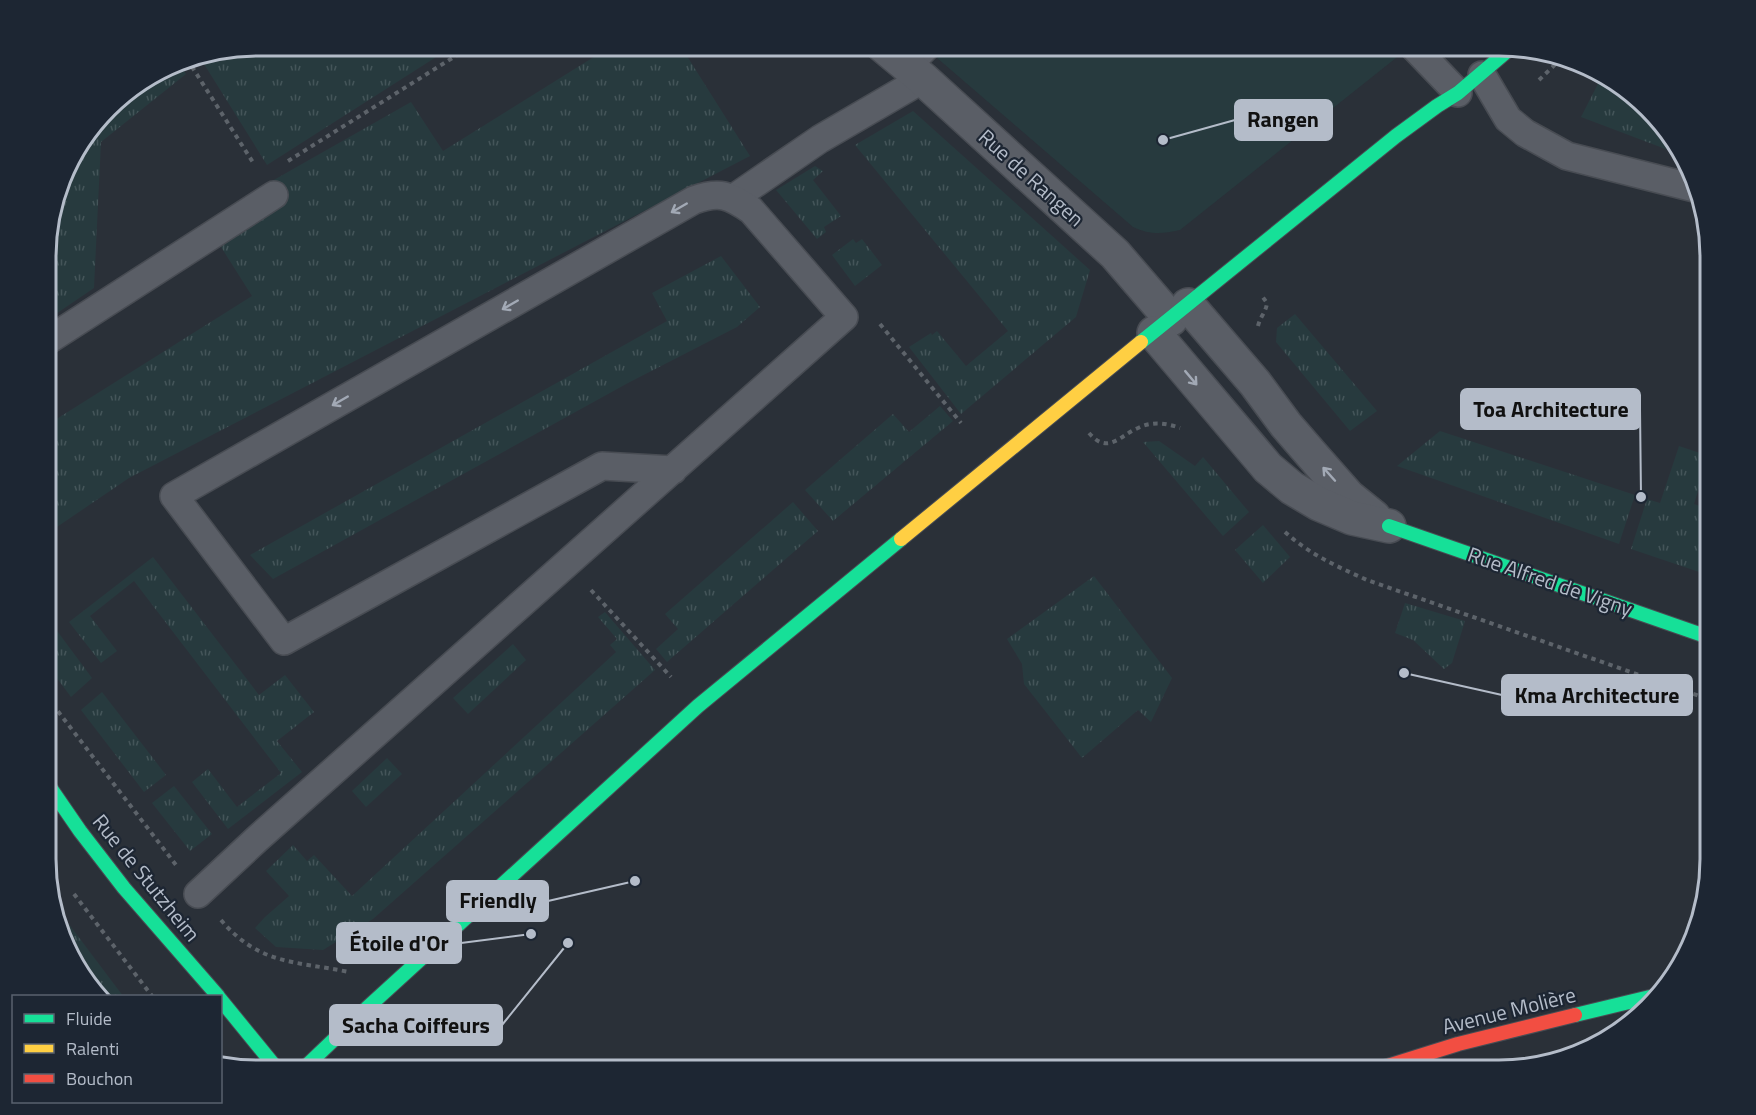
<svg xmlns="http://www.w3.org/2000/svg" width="1756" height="1115" viewBox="0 0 1756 1115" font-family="'Titillium Web',sans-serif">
	<defs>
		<pattern id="grass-tufts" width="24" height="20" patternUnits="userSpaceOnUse" patternTransform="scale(1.5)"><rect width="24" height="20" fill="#273a3e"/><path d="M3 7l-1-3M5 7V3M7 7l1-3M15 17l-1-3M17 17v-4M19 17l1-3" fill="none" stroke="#445559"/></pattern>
	</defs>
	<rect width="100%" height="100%" fill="#2a3038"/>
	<g fill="url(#grass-tufts)">
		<path d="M256 45H455L267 165 199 56Z"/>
		<path d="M613 45H680L750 156 129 478 54 529 47 531V425L252 296 221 247 284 200 272 181 411 102 443 151Z"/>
		<path d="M176 61H178L186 74 101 142 94 288 47 320V229L67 163 117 98Z"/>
		<path d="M1603 74 1617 80 1683 150 1684 156 1581 117Z"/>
		<path d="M913 111 1090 270 1076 317 961 414 909 347 931 333 932 335 937 331 966 366 1008 331 855 145Z"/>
		<path d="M815 166 823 171 813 180 841 216 824 227 826 232 817 239 776 190Z"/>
		<path d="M853 239 856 243 862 239 882 265 855 286 832 255Z"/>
		<path d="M721 256 760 307 737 327 628 383 273 579 250 555 667 321 652 293Z"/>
		<path d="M1295 314 1377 411 1350 431 1276 342 1277 328Z"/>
		<path d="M940 406 953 421 833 521 805 490 893 414 909 432Z"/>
		<path d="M1440 431 1635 495 1619 544 1397 466Z"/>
		<path d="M1159 441 1195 466 1203 457 1249 512 1223 536 1143 442Z"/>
		<path d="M1679 446 1709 456 1694 504 1711 510V576L1631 549 1647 499 1660 503Z"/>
		<path d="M793 502 818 531 667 662 656 649 678 629 665 614Z"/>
		<path d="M1263 525 1290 557 1263 583 1235 550Z"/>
		<path d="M153 557 259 695 285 675 314 712 277 741 302 772 228 829 192 782 208 769 237 807 281 773 134 581 90 616 117 651 101 663 69 622Z"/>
		<path d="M1094 576 1172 678 1151 722 1138 710 1082 758 1024 684 1022 664 1007 639Z"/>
		<path d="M1405 603 1465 621 1452 663 1444 669 1413 640 1395 633Z"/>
		<path d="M605 612 655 670 373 919 323 950 276 947 255 928 265 917 289 896 266 871 293 845 307 861 314 855 352 896 616 652 610 645 617 639 598 617Z"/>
		<path d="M49 620 92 678 71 697 47 665V622Z"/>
		<path d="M513 644 526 660 468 714 453 698Z"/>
		<path d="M102 692 166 775 144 792 81 710Z"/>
		<path d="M387 758 402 774 366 807 352 791Z"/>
		<path d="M174 786 212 834 190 851 152 803Z"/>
		<path d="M53 903 123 996H101L80 976Z"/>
	</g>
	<path fill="#273a3e" d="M922 45H1435L1401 54 1180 230C1162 234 1150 235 1133 227Z"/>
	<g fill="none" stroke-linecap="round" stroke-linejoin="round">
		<g stroke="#484c53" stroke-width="30">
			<g id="lane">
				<path d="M1412 45 1458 93"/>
				<path d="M907 66 928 45"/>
				<path d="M1482 75 1508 119 1525 133 1567 156 1694 188"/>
				<path d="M734 198 820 139 923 79"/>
				<path d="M47 341 274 195"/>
				<path d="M198 894 257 839 844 317 751 210C729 195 720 191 694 200L174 496 284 641 602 466 673 470"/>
			</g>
		</g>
		<g stroke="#484c53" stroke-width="36">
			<g id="street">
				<path d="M882 45 923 79 1115 254 1171 319"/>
				<path d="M1188 305 1255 383 1286 425 1312 455 1348 496 1374 517"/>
				<path d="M1154 333 1268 468 1292 488 1319 504 1352 518 1389 526"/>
			</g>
		</g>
		<g stroke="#484c53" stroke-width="16">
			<g id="fast">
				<path d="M1141 342 1396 136 1437 106 1458 93 1512 47"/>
				<path d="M1389 526 1711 638"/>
				<path d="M47 783 80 831 124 888 218 996"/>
				<path d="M220 999 278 1070"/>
				<path d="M1575 1015 1654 996"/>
				<path d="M302 1070 367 1008 698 706 901 539"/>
			</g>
		</g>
		<g stroke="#484c53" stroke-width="16">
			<path id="slow" d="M901 539 1141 342"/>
		</g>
		<g stroke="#484c53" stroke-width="16">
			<path id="jam" d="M1375 1070 1458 1044 1575 1015"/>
		</g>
		<g stroke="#5d636a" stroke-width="4" stroke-dasharray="4.5 4.5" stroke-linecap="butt">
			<path d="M187 59 254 164"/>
			<path d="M1539 80 1564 56"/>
			<path d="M288 161 473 45"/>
			<path d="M880 324 961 423"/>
			<path d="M1258 326C1260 317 1266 312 1267 303L1262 296"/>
			<path d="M1089 433C1108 455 1119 436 1138 428 1152 421 1166 423 1180 428"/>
			<path d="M1285 532C1309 554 1338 567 1367 580L1711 700"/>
			<path d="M591 590 671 677"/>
			<path d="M47 697 176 865"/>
			<path d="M74 894 152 996"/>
			<path d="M221 920C259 965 295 961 349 972"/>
		</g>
		<use href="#lane" stroke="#5a5e66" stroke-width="27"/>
		<use href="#street" stroke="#5a5e66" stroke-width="33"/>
		<use href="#fast" stroke="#16e098" stroke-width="14"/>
		<use href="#slow" stroke="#ffcf43" stroke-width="14"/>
		<use href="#jam" stroke="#f24e42" stroke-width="14"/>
	</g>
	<defs><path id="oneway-shaft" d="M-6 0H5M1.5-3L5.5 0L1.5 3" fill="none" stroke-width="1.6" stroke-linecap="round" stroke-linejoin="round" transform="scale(1.5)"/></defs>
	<g stroke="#a2a9b5">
		<use href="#oneway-shaft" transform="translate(679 208) rotate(150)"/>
		<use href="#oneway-shaft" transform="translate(510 305) rotate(150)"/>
		<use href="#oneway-shaft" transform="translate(1191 378) rotate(50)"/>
		<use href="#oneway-shaft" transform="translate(340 401) rotate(150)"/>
		<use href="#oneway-shaft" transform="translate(1329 474) rotate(-132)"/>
	</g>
	<g text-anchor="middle" stroke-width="4.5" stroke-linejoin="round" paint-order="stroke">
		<g font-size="21" fill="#b4bcc9" stroke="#1d2633">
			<text transform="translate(1031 178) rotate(42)" y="7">Rue de Rangen</text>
			<text transform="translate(1550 582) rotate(19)" y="7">Rue Alfred de Vigny</text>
			<text transform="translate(146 878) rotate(51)" y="7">Rue de Stutzheim</text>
			<text transform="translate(1509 1011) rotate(-14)" y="7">Avenue Molière</text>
		</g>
	</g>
	<path d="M0 0H1756V1115H0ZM257 56H1499A201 201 0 0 1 1700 257V859A201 201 0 0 1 1499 1060H257A201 201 0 0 1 56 859V257A201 201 0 0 1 257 56Z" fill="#1d2633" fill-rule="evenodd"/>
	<path fill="none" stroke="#b4bcc9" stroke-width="3" d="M257 56H1499A201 201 0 0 1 1700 257V859A201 201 0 0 1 1499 1060H257A201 201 0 0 1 56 859V257A201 201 0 0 1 257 56Z"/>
	<path fill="none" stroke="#b4bcc9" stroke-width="2" d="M1163 140L1235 120M1641 497L1640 409M1404 673L1502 695M635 881L548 901M531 934L461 943M568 943L502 1025"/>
	<g fill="#b4bcc9" stroke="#1d2633" stroke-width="2">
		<circle cx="1163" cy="140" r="6"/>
		<circle cx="1641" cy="497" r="6"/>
		<circle cx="1404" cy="673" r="6"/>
		<circle cx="635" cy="881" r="6"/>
		<circle cx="531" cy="934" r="6"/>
		<circle cx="568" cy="943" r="6"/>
	</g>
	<g fill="#b4bcc9" stroke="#b4bcc9" stroke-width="2">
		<rect x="1235" y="100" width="97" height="40" rx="6"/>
		<rect x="1461" y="389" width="179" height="40" rx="6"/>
		<rect x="1502" y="675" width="190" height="40" rx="6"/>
		<rect x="447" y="881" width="101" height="40" rx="6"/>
		<rect x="337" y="923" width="124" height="40" rx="6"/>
		<rect x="330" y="1005" width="172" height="40" rx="6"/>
	</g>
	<g font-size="22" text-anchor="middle" font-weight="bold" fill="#111">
		<text x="1283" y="127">Rangen</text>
		<text x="1551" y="417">Toa Architecture</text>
		<text x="1597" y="703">Kma Architecture</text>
		<text x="498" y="908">Friendly</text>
		<text x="399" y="951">Étoile d'Or</text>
		<text x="416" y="1033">Sacha Coiffeurs</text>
	</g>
	<rect x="12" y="995" width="210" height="108" fill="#1d2633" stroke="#59626f" stroke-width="1.5"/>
	<rect x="24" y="1014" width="30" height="9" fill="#16e098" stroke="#59626f" stroke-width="1.5"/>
	<text x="66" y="1025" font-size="18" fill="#b4bcc9">Fluide</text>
	<rect x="24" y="1044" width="30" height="9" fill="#ffcf43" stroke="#59626f" stroke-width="1.5"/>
	<text x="66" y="1055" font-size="18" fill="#b4bcc9">Ralenti</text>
	<rect x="24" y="1074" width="30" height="9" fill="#f24e42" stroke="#59626f" stroke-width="1.5"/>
	<text x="66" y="1085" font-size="18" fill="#b4bcc9">Bouchon</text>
</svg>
